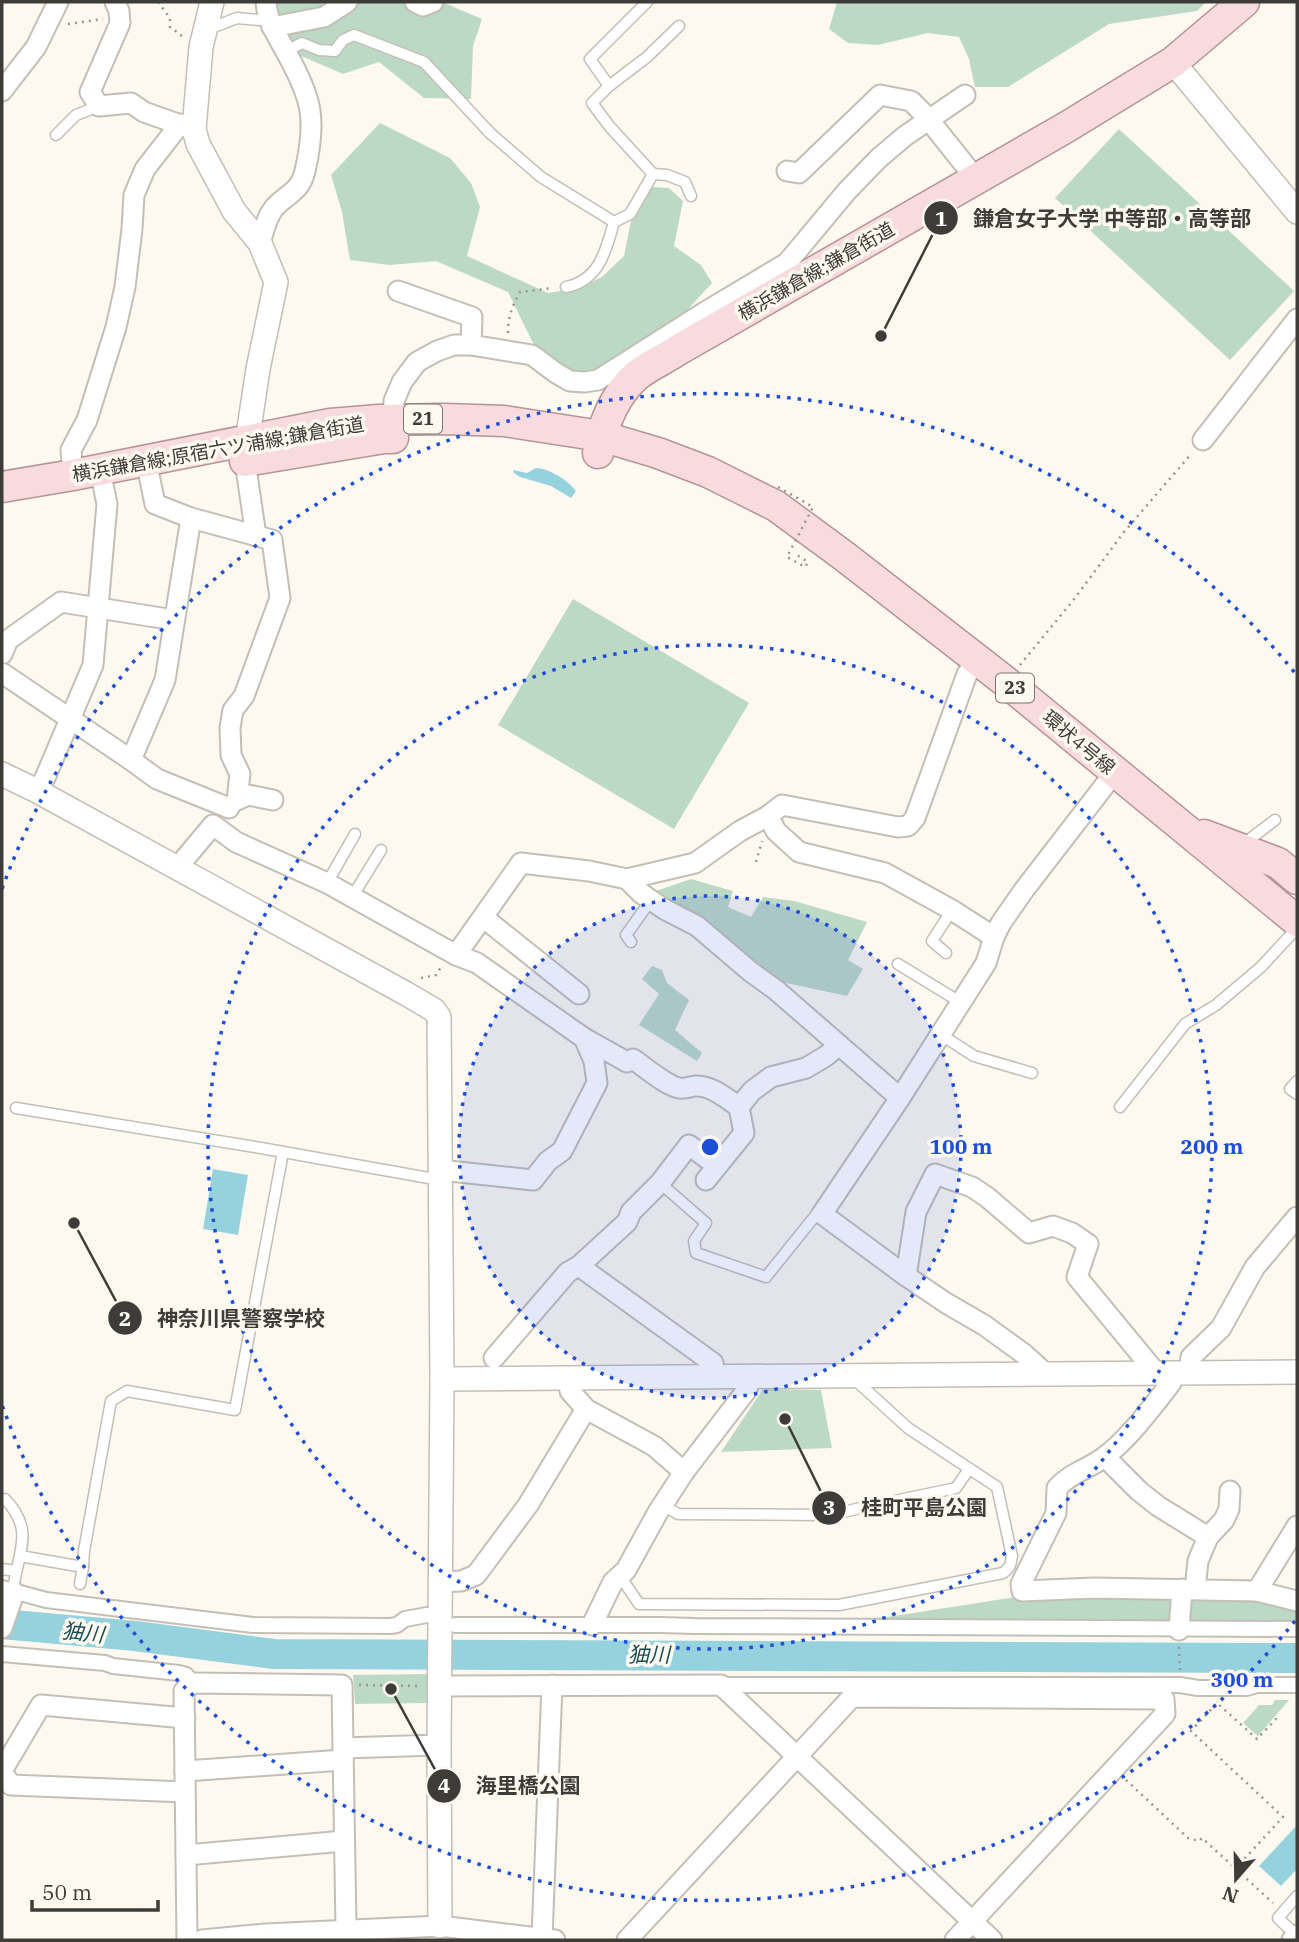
<svg xmlns="http://www.w3.org/2000/svg" width="1299" height="1942" viewBox="0 0 1299 1942" font-family="'IBM Plex Serif','Noto Sans JP',serif">
	<rect width="100%" height="100%" fill="#fef9f0"/>
	<g fill="#bbd9c4">
		<path d="M278 2H321L324 8 338 2H442L482 19 473 46 471 99 424 98 379 62 343 74 292 52 273 21Z"/>
		<path d="M837 2H1206L1197 11 1109 24 1008 87H975L969 59 959 37 928 33 878 45 848 43 829 29Z"/>
		<path d="M380 123 450 158 471 183 480 207 467 256 548 293 579 288 602 277 624 256 631 221 652 187 669 188 683 201 674 246 701 265 712 283 669 330 587 384 554 374 532 341 508 292 436 261 390 265 350 260 342 212 331 175Z"/>
		<path d="M1119 129 1294 291 1230 360 1055 198Z"/>
		<path d="M573 599 749 703 674 829 498 725Z"/>
		<path d="M691 879 733 891 728 907 751 917 763 897 794 901 867 922 848 960 863 969 847 996 768 979 767 970 693 912 653 892Z"/>
		<path d="M652 966 662 970 667 983 689 1000 675 1030 702 1053 697 1061 639 1025 659 994 642 979Z"/>
		<path d="M763 1389 821 1390 832 1448 721 1452Z"/>
		<path d="M1177 1594 1174 1625 849 1623 1016 1597Z"/>
		<path d="M1186 1594 1270 1600 1297 1607V1625H1182Z"/>
		<path d="M427 1674 429 1703 355 1704 353 1675Z"/>
		<path d="M1275 1700H1289L1258 1736 1243 1723 1259 1705H1272Z"/>
	</g>
	<g fill="#96d2de">
		<path d="M536 468C549 468 569 481 576 491L571 498 551 486 520 477 514 473 513 470 527 473Z"/>
		<path d="M213 1169 248 1175 238 1235 203 1229Z"/>
		<path d="M1297 1825V1869L1281 1886 1259 1866Z"/>
	</g>
	<g fill="none" stroke-linecap="round" stroke-linejoin="round">
		<path stroke="#96d2de" stroke-width="30" d="M2 1624 135 1636 274 1654 1297 1658"/>
		<g stroke="#c4bfb6" stroke-width="13">
			<g id="service">
				<path d="M647 2 590 59 609 86 592 103 610 127 653 174 667 175 685 182 691 196"/>
				<path d="M206 30 237 18 270 21"/>
				<path d="M286 51 302 43 319 50 335 51 343 40 354 35 424 62 490 133 541 177 614 222 630 214 653 174"/>
				<path d="M609 86 647 57 679 26"/>
				<path d="M56 135 76 115 99 106"/>
				<path d="M566 287C600 280 606 250 614 222"/>
				<path d="M1242 845 1275 820"/>
				<path d="M327 883 355 834"/>
				<path d="M352 897 381 850"/>
				<path d="M631 942 626 935 651 900"/>
				<path d="M946 953 932 941 952 910"/>
				<path d="M898 964 960 1002"/>
				<path d="M940 1034 974 1056 1032 1073"/>
				<path d="M1297 1081 1290 1089 1297 1094"/>
				<path d="M1120 1107 1185 1024 1216 1005 1261 967 1297 928"/>
				<path d="M16 1108 261 1148 440 1180"/>
				<path d="M660 1183 706 1223 694 1241 696 1253 766 1277 819 1211 822 1213"/>
				<path d="M5 1499C36 1531 17 1553 13 1591"/>
				<path d="M663 1505 678 1514 828 1515 956 1488 969 1469"/>
				<path d="M20 1556 83 1567 84 1551 111 1401 127 1391 235 1410 283 1152"/>
				<path d="M2 1569 16 1571"/>
				<path d="M620 1576 639 1604 839 1605 1003 1573C1010 1568 1011 1564 1012 1556L997 1487 908 1428 853 1378"/>
				<path d="M80 1584 83 1567"/>
				<path d="M1297 1936 1278 1918 1297 1896"/>
			</g>
		</g>
		<g stroke="#c4bfb6" stroke-width="18">
			<g id="pedestrian">
				<path d="M2 1588 46 1600 253 1625 390 1626 397 1625 405 1619 427 1615"/>
				<path d="M455 1625H661L694 1626 1297 1629"/>
				<path d="M2 1654 105 1663 113 1666 179 1673 186 1675 193 1683"/>
				<path d="M721 1685H1180L1198 1688H1247L1257 1685H1297"/>
			</g>
		</g>
		<g stroke="#c4bfb6" stroke-width="23">
			<g id="minor">
				<path d="M115 2 119 11 120 23 90 92 99 106 131 103 144 112 192 129"/>
				<path d="M415 2 423 6 433 2"/>
				<path d="M272 27 324 17 347 2"/>
				<path d="M2 91 36 47 58 2"/>
				<path d="M787 171 799 173 880 95 911 101 925 115 976 179"/>
				<path d="M260 243C264 231 266 218 274 208 286 194 300 193 305 171 317 119 312 98 286 52 277 35 267 21 266 2"/>
				<path d="M398 291 472 317 471 345"/>
				<path d="M393 420 394 401 402 382 417 362 437 351 454 345H471L532 355 556 373 570 381 585 382 598 380 705 312 787 263 847 191 879 158 905 136 965 95"/>
				<path d="M1203 440 1297 319"/>
				<path d="M146 460 155 504 191 518 272 540 280 598 244 696 233 710 230 728 231 755 240 774 237 800 248 795 273 800"/>
				<path d="M245 461 256 536"/>
				<path d="M73 475 71 450 87 420 116 327 125 287 132 229 134 195 145 169 180 124"/>
				<path d="M2 654 8 640 61 602 174 620"/>
				<path d="M2 673 131 760 157 779 229 808"/>
				<path d="M131 760 165 680 191 518"/>
				<path d="M37 791 45 778 93 665 107 504 100 470"/>
				<path d="M768 816 776 831 799 852 885 873 952 910 994 937"/>
				<path d="M177 868 213 825 236 842 327 883 456 955 477 963 584 1038 594 1061 597 1083 562 1151 548 1161 533 1180 440 1170"/>
				<path d="M627 879 642 894 664 909 697 926 751 972 776 990 900 1098"/>
				<path d="M484 918 579 994"/>
				<path d="M456 955 521 863 589 871 627 879 695 863 740 831 768 816 782 805 898 827 908 826 915 818 967 674 978 659"/>
				<path d="M584 1038 627 1062 633 1059C645 1067 665 1085 679 1088 685 1089 689 1087 695 1086 711 1085 726 1098 739 1107L744 1133 706 1180"/>
				<path d="M739 1107 752 1091 771 1077 806 1068 826 1056 839 1045"/>
				<path d="M579 1266 713 1363 715 1376"/>
				<path d="M906 1276 916 1212 935 1174 972 1187 987 1197 1029 1233 1053 1226 1072 1233 1088 1244 1077 1277 1157 1374"/>
				<path d="M494 1358 568 1272 579 1266 627 1222 631 1212 660 1183 689 1145 717 1166"/>
				<path d="M1189 1372 1191 1357 1221 1328 1255 1267 1297 1217"/>
				<path d="M1046 1374 1024 1354 984 1325 946 1303 906 1276 822 1214 900 1098 986 963 994 937 1001 923 1024 890 1115 772"/>
				<path d="M1171 1374V1383C1153 1406 1127 1441 1103 1458 1088 1469 1070 1473 1057 1488L1056 1513 1021 1584 1022 1591 1094 1588 1257 1591 1297 1526"/>
				<path d="M569 1378 570 1391 586 1409 654 1446 684 1472"/>
				<path d="M1105 1457 1139 1491 1158 1506 1208 1537"/>
				<path d="M440 1582 461 1581 476 1575 528 1505 586 1409"/>
				<path d="M1195 1589 1198 1561 1208 1537 1224 1520 1229 1509 1230 1491"/>
				<path d="M1257 1591 1297 1601"/>
				<path d="M592 1625 613 1582 626 1570 658 1512 684 1472 746 1391 752 1376"/>
				<path d="M2 1628 12 1599 13 1591"/>
				<path d="M1179 1630 1182 1589"/>
				<path d="M440 1686 721 1685 992 1940"/>
				<path d="M343 1748 439 1745"/>
				<path d="M2 1771 41 1705 185 1718"/>
				<path d="M185 1771 343 1760"/>
				<path d="M2 1772 11 1785 185 1792"/>
				<path d="M186 1855 344 1841"/>
				<path d="M542 1938 552 1685"/>
				<path d="M187 1940 184 1691 193 1683 342 1685 346 1929"/>
				<path d="M202 1940 265 1934 440 1926 555 1940"/>
				<path d="M627 1940 852 1697 1164 1699 1165 1714 955 1940"/>
				<path d="M1292 1940 1297 1935"/>
			</g>
		</g>
		<g stroke="#c4bfb6" stroke-width="26">
			<g id="tertiary">
				<path d="M212 2 201 47 194 129 198 144 234 211 260 243 276 282 258 369 245 455"/>
				<path d="M1173 62 1297 212"/>
				<path d="M2 774 37 791 405 993 434 1010 439 1017 442 1379 439 1745 440 1926"/>
				<path d="M442 1379 1297 1372"/>
			</g>
		</g>
		<g stroke="#b49496" stroke-width="33">
			<g id="primary">
				<path d="M598 453C603 424 614 396 636 376 648 366 665 359 678 350L1065 128 1173 62 1244 2"/>
				<path d="M245 461 384 438H393"/>
				<path d="M2 487 73 475 330 424 379 420 445 419 504 421 601 436 658 453 708 472 776 506 844 556 1006 682 1297 921"/>
				<path d="M1204 835 1278 863 1297 879"/>
			</g>
		</g>
		<g stroke="#98958f" stroke-width="2.5" stroke-dasharray="2 5" stroke-linecap="butt">
			<path d="M158 2 170 18V27L182 36"/>
			<path d="M68 24 103 19"/>
			<path d="M508 333C508 317 512 306 520 292L553 288"/>
			<path d="M1020 665 1075 598 1124 532 1192 453"/>
			<path d="M756 862 762 841"/>
			<path d="M421 978 436 975 441 967"/>
			<path d="M1179 1647 1180 1672"/>
			<path d="M359 1685 419 1686"/>
			<path d="M1126 1780 1188 1838 1199 1841 1202 1838 1273 1903"/>
			<path d="M1235 1869 1283 1817 1191 1731 1217 1703 1257 1739 1276 1719 1278 1721"/>
		</g>
		<use href="#service" stroke="#fff" stroke-width="10"/>
		<use href="#pedestrian" stroke="#fff" stroke-width="14"/>
		<use href="#minor" stroke="#fff" stroke-width="19"/>
		<use href="#tertiary" stroke="#fff" stroke-width="23"/>
		<use href="#primary" stroke="#f8dbdf" stroke-width="30"/>
		<path stroke="#98958f" stroke-width="2.5" stroke-dasharray="2 5" stroke-linecap="butt" d="M778 487 813 507 787 557 805 567 808 562 795 554"/>
	</g>
	<circle cx="710" cy="1147" r="251" fill="#1d4ed8" fill-opacity=".12"/>
	<g fill="none" stroke="#1d4ed8" stroke-width="3.5" stroke-dasharray="3.5 7">
		<circle cx="710" cy="1147" r="251"/>
		<circle cx="710" cy="1147" r="502"/>
		<path d="M1295 1621A753 753 0 0 1 2 1405M2 889A753 753 0 0 1 1295 673"/>
	</g>
	<g text-anchor="middle" stroke-width="7" stroke-linejoin="round" paint-order="stroke">
		<g fill="#fef9f0" stroke="#78756f" stroke-width="2">
			<rect x="404" y="404.5" width="38" height="29" rx="5"/>
			<rect x="996" y="673.5" width="38" height="29" rx="5"/>
		</g>
		<g font-size="18" font-weight="bold" fill="#3e3c38">
			<text x="423" y="425">21</text>
			<text x="1015" y="694">23</text>
		</g>
		<g font-size="19" fill="#3e3c38" stroke="#fef9f0">
			<text transform="translate(816 271) rotate(-30)" y="7">横浜鎌倉線;鎌倉街道</text>
			<text transform="translate(218 449) rotate(-10)" y="7">横浜鎌倉線;原宿六ツ浦線;鎌倉街道</text>
			<text transform="translate(1079 742) rotate(40)" y="7">環状4号線</text>
		</g>
		<g font-size="21" font-style="italic" fill="#184c55" stroke="#fef9f0">
			<text transform="translate(83 1633) rotate(6)" y="7">㹨川</text>
			<text x="649" y="1662">㹨川</text>
		</g>
	</g>
	<circle cx="710" cy="1147" r="10" fill="#1d4ed8" stroke="#fef9f0" stroke-width="3.5"/>
	<g font-size="21" text-anchor="middle" font-weight="bold" fill="#1d4ed8" stroke="#fef9f0" stroke-width="7" stroke-linejoin="round" paint-order="stroke">
		<text x="961" y="1154">100 m</text>
		<text x="1212" y="1154">200 m</text>
		<text x="1242" y="1687">300 m</text>
	</g>
	<path fill="none" stroke="#3e3c38" stroke-width="2.5" d="M881 336L941 218M74 1223L125 1318M785 1419L829 1508M391 1689L444 1786"/>
	<g fill="#3e3c38" stroke="#fef9f0" stroke-width="2.5">
		<circle cx="881" cy="336" r="7"/>
		<circle cx="74" cy="1223" r="7"/>
		<circle cx="785" cy="1419" r="7"/>
		<circle cx="391" cy="1689" r="7"/>
		<circle cx="941" cy="218" r="18"/>
		<circle cx="125" cy="1318" r="18"/>
		<circle cx="829" cy="1508" r="18"/>
		<circle cx="444" cy="1786" r="18"/>
	</g>
	<g font-size="21" text-anchor="middle" font-weight="bold" fill="#fff">
		<text x="941" y="226">1</text>
		<text x="125" y="1326">2</text>
		<text x="829" y="1515">3</text>
		<text x="444" y="1793">4</text>
	</g>
	<g font-size="21" text-anchor="middle" font-weight="bold" fill="#3e3c38" stroke="#fef9f0" stroke-width="7" stroke-linejoin="round" paint-order="stroke">
		<text x="1112" y="226">鎌倉女子大学 中等部・高等部</text>
		<text x="241" y="1326">神奈川県警察学校</text>
		<text x="924" y="1515">桂町平島公園</text>
		<text x="528" y="1793">海里橋公園</text>
	</g>
	<rect width="1299" height="1942" fill="none" stroke="#3e3c38" stroke-width="7"/>
	<g transform="translate(1236 1879) rotate(200)" stroke="#fef9f0" stroke-width="5" paint-order="stroke">
	<path d="M0-5L12 26L0 18L-12 26Z" fill="#3e3c38"/>
	<text y="-10" font-size="19" font-weight="bold" text-anchor="middle" fill="#3e3c38">N</text>
	</g>
	<path d="M32 1900v10h126v-10" fill="none" stroke="#3e3c38" stroke-width="3.5"/>
	<text x="42" y="1900" font-size="21" fill="#3e3c38" stroke="#fef9f0" stroke-width="5" paint-order="stroke">50 m</text>
</svg>
